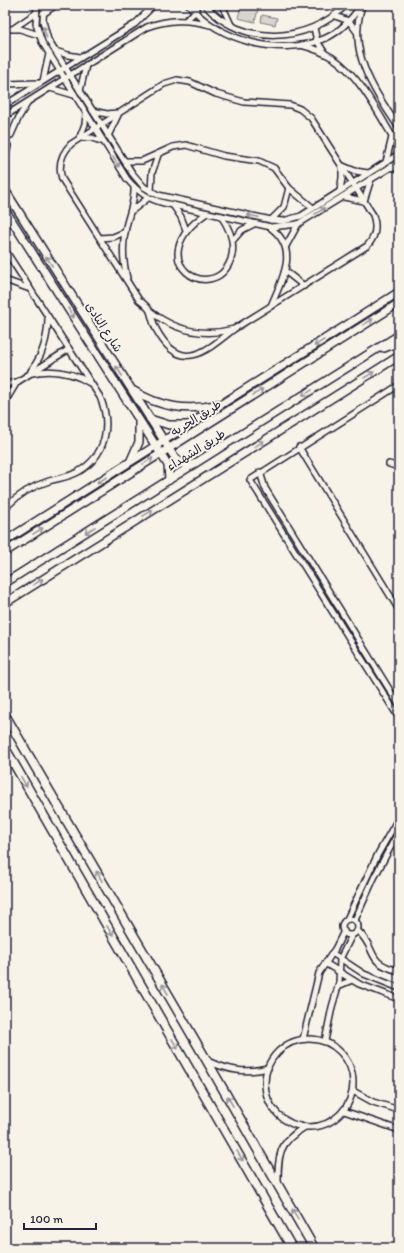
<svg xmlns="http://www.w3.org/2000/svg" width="404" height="1253" viewBox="0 0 404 1253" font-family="Itim,'Playpen Sans Arabic',sans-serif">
	<rect width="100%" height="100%" fill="#f7f3e8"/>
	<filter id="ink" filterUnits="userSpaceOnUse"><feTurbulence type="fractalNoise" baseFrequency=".025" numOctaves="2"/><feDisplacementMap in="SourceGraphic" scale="8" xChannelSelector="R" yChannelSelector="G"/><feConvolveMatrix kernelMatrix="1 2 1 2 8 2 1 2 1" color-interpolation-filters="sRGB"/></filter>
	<g filter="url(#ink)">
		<g fill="#d8d5cf" stroke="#7d7c85">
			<path d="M241 5H259L255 22 238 18Z"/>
			<path d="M262 15 277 18 275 25 261 22Z"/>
		</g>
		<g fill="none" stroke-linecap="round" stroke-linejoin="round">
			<g stroke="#22223b" stroke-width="8">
				<g id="street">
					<path d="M37 5 36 24 42 42 127 179C138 192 148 199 164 203L271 227 298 224 399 162"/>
					<path d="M44 5 43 21 48 40 132 173 144 187 158 195 271 220 283 221 301 216 399 154"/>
					<path d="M189 5C218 41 282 58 326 38 341 31 352 19 361 5"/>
					<path d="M205 5C242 47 308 44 346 5"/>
					<path d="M222 5 231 25"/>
					<path d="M361 9C348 55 375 91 399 128"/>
					<path d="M43 14 56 5"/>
					<path d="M335 16 349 21 357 32"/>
					<path d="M186 20 195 12 198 5"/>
					<path d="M14 28 36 13"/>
					<path d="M314 28 317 41 324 52"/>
					<path d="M5 29H20L39 35"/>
					<path d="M301 45C313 48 323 52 333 58 361 76 381 119 399 147"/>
					<path d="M55 51 68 55 80 57"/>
					<path d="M43 81 49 54"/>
					<path d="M5 84 38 83"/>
					<path d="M50 88 74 95"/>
					<path d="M80 91 86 65"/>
					<path d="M5 105 135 24 154 5"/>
					<path d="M93 111 107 114 117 113"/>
					<path d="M5 116 147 27C169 19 188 19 210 25"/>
					<path d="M11 135 19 117 27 104"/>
					<path d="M108 136 118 115"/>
					<path d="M80 137 85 124 86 114"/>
					<path d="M81 138H92L104 142"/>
					<path d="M5 159 8 146"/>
					<path d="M125 161H142L173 147 186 145 224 156 259 161 274 168 289 188 313 208"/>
					<path d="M386 162 392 137"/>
					<path d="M343 166 355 171 368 173"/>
					<path d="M390 167 399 169"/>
					<path d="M5 183 7 192"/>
					<path d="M340 191 342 178V166"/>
					<path d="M151 192 152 173 158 155"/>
					<path d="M344 197 364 201 371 179"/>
					<path d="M173 205 181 217 186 230"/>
					<path d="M133 210 148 198"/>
					<path d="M207 213C137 261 214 307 231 259 236 243 230 229 221 216"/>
					<path d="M271 220 284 207 289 188"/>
					<path d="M271 228C300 250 282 279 271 306"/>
					<path d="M100 238 113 237 125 232"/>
					<path d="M233 240 242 230 254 224"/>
					<path d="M286 246 298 224"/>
					<path d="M5 250 100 397C112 425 106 456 78 472 69 477 59 478 49 481 32 486 17 496 5 508"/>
					<path d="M285 271 304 286"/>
					<path d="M127 278C123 262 122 244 126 227 129 213 135 202 134 187"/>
					<path d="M5 280 30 289"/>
					<path d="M150 311C175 331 203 337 234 329L367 246C376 237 377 227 373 215L311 118 300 109 290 105 244 102 216 94 190 82 177 80 164 84 71 144C61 154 58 166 62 179L139 300C143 303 148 307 150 311 152 317 153 323 156 329 180 374 204 353 234 329"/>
					<path d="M31 371C43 355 48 337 48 317"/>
					<path d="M32 373C52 369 72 372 90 383"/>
					<path d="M5 384 17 382"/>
					<path d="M399 385 250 480 399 718"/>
					<path d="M5 402 17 382 69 349"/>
					<path d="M299 447 399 610"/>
					<path d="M389 464 399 467"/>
					<path d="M260 472 265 488 399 705"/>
					<path d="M347 919 378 854 399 817"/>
					<circle cx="350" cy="927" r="8"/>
					<path d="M355 920 374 878 399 831"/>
					<path d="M358 931C379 951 364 962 399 971"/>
					<path d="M332 953 364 974 399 988"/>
					<path d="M325 963 359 984 399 999"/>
					<path d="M338 986 352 980"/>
					<circle cx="309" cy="1083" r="44"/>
					<path d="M303 1039 319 973 335 949 344 931"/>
					<path d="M325 1041 332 1007 339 983 340 959 352 935"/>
					<path d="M207 1061C229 1070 244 1074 268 1068"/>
					<path d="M353 1091 373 1102 399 1110"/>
					<path d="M344 1111 399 1130"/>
					<path d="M278 1184C278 1156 278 1142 305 1127"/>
				</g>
			</g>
			<g stroke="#22223b" stroke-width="10">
				<g id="secondary">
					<path d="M5 190 173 455 181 463 192 466"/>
					<path d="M5 210 168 465 169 480"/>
					<path d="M384 348 399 342"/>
					<path d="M134 391C159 407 189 412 218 404"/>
					<path d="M150 419 169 425H187"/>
					<path d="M131 460 139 442V422"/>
					<path d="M5 541 399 292"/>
					<path d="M5 552 399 303"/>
					<path d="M5 583 399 335"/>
					<path d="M5 603 399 356"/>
				</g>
			</g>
			<g stroke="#22223b" stroke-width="11">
				<g id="primary">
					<path d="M5 715 207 1061 314 1248"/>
					<path d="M5 748 292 1248"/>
				</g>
			</g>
			<use href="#street" stroke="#f7f3e8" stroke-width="5"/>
			<use href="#secondary" stroke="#f7f3e8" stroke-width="7"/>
			<use href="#primary" stroke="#f7f3e8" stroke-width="8"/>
		</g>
		<defs><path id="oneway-shaft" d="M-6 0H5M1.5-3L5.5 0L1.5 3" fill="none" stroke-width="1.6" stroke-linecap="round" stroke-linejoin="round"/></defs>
		<g stroke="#97959a">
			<use href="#oneway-shaft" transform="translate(45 32) rotate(-106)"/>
			<use href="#oneway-shaft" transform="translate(116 162) rotate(58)"/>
			<use href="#oneway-shaft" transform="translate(320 211) rotate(-32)"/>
			<use href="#oneway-shaft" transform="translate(253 216) rotate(-168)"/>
			<use href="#oneway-shaft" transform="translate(49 261) rotate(-123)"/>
			<use href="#oneway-shaft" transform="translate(71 313) rotate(58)"/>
			<use href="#oneway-shaft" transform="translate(368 322) rotate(-32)"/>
			<use href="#oneway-shaft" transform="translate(319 343) rotate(148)"/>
			<use href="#oneway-shaft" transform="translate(119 371) rotate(-123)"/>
			<use href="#oneway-shaft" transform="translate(369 375) rotate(-32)"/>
			<use href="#oneway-shaft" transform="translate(258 392) rotate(-32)"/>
			<use href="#oneway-shaft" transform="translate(307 393) rotate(148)"/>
			<use href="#oneway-shaft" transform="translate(259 444) rotate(-32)"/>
			<use href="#oneway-shaft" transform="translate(148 461) rotate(-32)"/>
			<use href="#oneway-shaft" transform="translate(102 480) rotate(148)"/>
			<use href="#oneway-shaft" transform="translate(148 513) rotate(-32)"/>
			<use href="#oneway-shaft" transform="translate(90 530) rotate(148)"/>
			<use href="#oneway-shaft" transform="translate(38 531) rotate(-32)"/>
			<use href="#oneway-shaft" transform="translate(38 582) rotate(-32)"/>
			<use href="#oneway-shaft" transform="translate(24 782) rotate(60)"/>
			<use href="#oneway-shaft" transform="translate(99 876) rotate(-120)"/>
			<use href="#oneway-shaft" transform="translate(110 931) rotate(60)"/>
			<use href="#oneway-shaft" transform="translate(165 989) rotate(-120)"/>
			<use href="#oneway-shaft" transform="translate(175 1044) rotate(60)"/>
			<use href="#oneway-shaft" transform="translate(230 1101) rotate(-120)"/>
			<use href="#oneway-shaft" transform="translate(240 1156) rotate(60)"/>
			<use href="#oneway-shaft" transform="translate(295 1214) rotate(-120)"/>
		</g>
	</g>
	<g text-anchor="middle" stroke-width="4" stroke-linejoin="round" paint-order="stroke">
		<g font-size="12" fill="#22223b" stroke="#f7f3e8">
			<text transform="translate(104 327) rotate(57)" y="4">شارع النادى</text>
			<text transform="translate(196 418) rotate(-32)" y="4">طريق الحريه</text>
			<text transform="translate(196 450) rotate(-32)" y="4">طريق الشهداء</text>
		</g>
	</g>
	<rect width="404" height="1253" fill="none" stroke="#f7f3e8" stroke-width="20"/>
	<rect x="10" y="10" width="384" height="1233" fill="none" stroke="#22223b" stroke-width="1.5" filter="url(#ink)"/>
	<path d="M24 1223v6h72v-6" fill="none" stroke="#22223b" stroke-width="2"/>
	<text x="30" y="1223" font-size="12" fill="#22223b" stroke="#f7f3e8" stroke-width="3" paint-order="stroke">100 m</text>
</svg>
